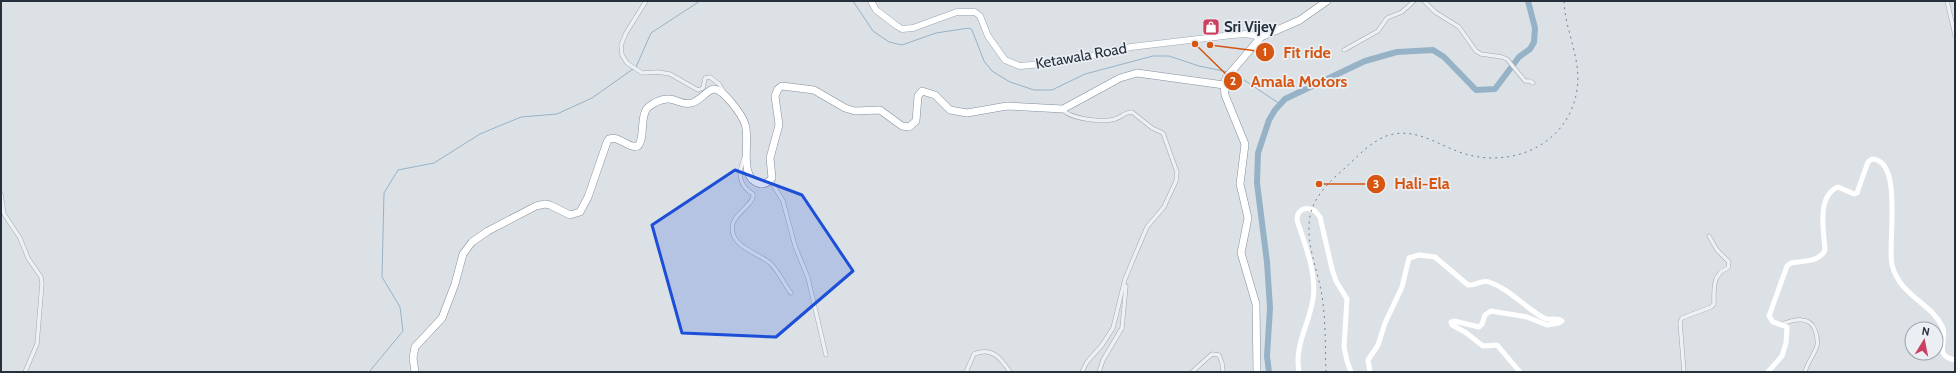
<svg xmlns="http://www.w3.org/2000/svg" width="1956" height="373" viewBox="0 0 1956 373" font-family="Cabin,sans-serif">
	<rect width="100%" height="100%" fill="#dce1e6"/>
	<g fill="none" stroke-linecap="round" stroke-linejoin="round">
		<g stroke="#96b2c7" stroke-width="1">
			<path d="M853 1 873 31 889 42 902 45 936 33 969 28 972 30 984 61 992 71 1010 82 1034 90H1052L1085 74 1153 56H1169L1199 66 1228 72"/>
			<path d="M636 67 651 33 700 1"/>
			<path d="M1235 74 1280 104"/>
			<path d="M369 372 403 331 400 307 382 277 384 193 398 170 434 163 480 134 521 117 557 114 592 98 633 69"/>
		</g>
		<path stroke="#96b2c7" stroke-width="6" d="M1269 372 1267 356 1270 308 1267 262 1257 183 1258 153 1269 120 1275 110 1285 99 1365 61 1397 52 1433 50 1444 57 1476 90 1495 89 1519 57 1530 49 1534 42 1535 28 1528 1"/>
		<g stroke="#a2a8b0" stroke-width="4.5">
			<g id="street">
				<path d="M646 1 626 33 621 45 622 55 627 63 642 73 658 72 670 74 698 90 703 88 705 78 710 77 719 84 724 92"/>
				<path d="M1424 1 1435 12 1459 27 1476 51 1481 54 1502 57 1507 59 1525 81H1530L1533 83"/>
				<path d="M1947 1 1955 35"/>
				<path d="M1344 50 1378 31 1387 18 1402 12 1414 1"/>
				<path d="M1062 109C1070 119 1103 123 1115 119 1122 117 1125 112 1132 112L1152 128 1163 133 1177 172 1176 181 1164 207 1147 227 1135 255 1125 279 1113 328 1102 345 1087 362 1082 372"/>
				<path d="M744 158C738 173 738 185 753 194 755 203 737 212 733 223 727 246 757 252 770 263 778 270 784 284 791 293"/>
				<path d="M770 180 783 201 795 246 808 278 826 355"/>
				<path d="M1 194 4 214 20 238 28 258 41 277 42 283 37 344 25 372"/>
				<path d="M1782 324C1793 320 1810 315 1815 330 1817 335 1818 340 1817 346 1814 355 1807 363 1805 372"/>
				<path d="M966 372 974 354C992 347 1000 357 1010 372"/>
				<path d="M1099 372 1103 360 1122 328 1126 286"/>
				<path d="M1192 372 1212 354 1219 355 1222 363 1223 372"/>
				<path d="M1684 372 1680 322 1682 318 1711 307 1714 304C1714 289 1712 274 1728 268L1729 262 1717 250 1709 236"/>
			</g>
		</g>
		<g stroke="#9ba6b2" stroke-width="7">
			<path id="primary" d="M871 1 876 10 897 26 902 29 913 28 957 12H975L980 16 988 36 1005 60 1020 66 1064 62 1131 47 1232 35 1246 34 1261 37"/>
		</g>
		<g stroke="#838f9c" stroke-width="8">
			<g id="highway">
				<path d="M415 372 413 358 415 347 442 318 455 284 463 254 472 242 488 231 536 206 545 204 550 205 570 215 580 212 588 197 607 142 609 139C620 135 627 149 638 146 645 138 640 120 646 110 648 106 653 104 656 102 675 93 679 107 692 103 701 100 705 92 713 89 724 89 742 115 745 124 751 139 737 180 761 184 766 184 769 182 772 178L770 158 779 125 775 96 778 89 782 86 814 90 845 108 855 111 880 110 902 126 909 127 916 121 918 96 922 91 935 95 950 110 967 113 1007 106 1063 109 1120 78 1137 73 1224 85"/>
				<path d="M1257 372 1256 304 1241 253 1248 218 1240 184 1245 144 1225 95 1224 85 1226 78 1261 37 1300 20 1327 1"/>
			</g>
		</g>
		<use href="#street" stroke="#eef1f4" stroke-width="3.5"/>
		<g stroke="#fff" stroke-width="5">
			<path d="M1299 372C1294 345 1309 325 1313 299 1317 273 1305 245 1297 220 1297 209 1306 206 1315 211L1320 217 1332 269 1336 281 1347 299 1344 347 1347 361 1351 372"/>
			<path d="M1370 372 1368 360 1378 345 1385 323 1402 287 1409 258 1419 255 1435 257 1468 285C1476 286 1482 279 1489 282 1510 289 1525 308 1544 318 1550 321 1556 317 1562 321L1559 323 1547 325 1527 317 1491 311 1485 315 1482 324 1479 327 1454 321 1451 322 1452 325 1465 332 1483 346 1497 345 1520 372"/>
			<path d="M1768 372 1782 356 1786 343 1787 327 1773 322 1769 316 1787 266 1791 263C1803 261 1820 262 1825 250 1824 232 1816 196 1838 187L1854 194 1857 193 1868 162 1872 159C1904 160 1887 245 1892 265 1900 296 1930 302 1942 326 1949 339 1932 356 1955 360"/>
		</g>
		<use href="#primary" stroke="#fff" stroke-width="6"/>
		<use href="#highway" stroke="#fff" stroke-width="7"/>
		<path stroke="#75828f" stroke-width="1" stroke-dasharray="2 4" stroke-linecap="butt" d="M1326 372C1325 347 1326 321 1322 296 1318 270 1305 243 1310 216 1314 196 1330 181 1345 168 1359 155 1375 137 1394 134 1421 129 1444 149 1469 155 1517 167 1569 142 1577 90 1582 60 1565 31 1564 1"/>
	</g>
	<path fill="#1d4ed8" fill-opacity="0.2" stroke="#1d4ed8" stroke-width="3" stroke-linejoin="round" d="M735 170 802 195 853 271 776 337 682 333 652 225Z"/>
	<defs>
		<g id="shop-square" transform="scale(0.9)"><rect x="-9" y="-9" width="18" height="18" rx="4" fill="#cd3f61" stroke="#ebeff4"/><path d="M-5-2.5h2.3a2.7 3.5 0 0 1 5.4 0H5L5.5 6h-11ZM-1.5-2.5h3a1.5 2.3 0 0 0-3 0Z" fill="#fff"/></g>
	</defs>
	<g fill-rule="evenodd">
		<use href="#shop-square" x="1211" y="27"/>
	</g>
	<g text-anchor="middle" stroke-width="3.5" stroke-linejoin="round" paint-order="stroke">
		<g font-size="15" font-weight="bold" fill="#26303c" stroke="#ebeff4" text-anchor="start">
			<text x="1224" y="32">Sri Vijey</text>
		</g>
		<g font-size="15" fill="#26303c" stroke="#ebeff4">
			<text transform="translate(1081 56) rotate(-10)" y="5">Ketawala Road</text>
		</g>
	</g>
	<path fill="none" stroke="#d55511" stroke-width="1.5" d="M1210 45L1265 52M1195 44L1233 81M1319 184L1376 184"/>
	<g fill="#d55511" stroke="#ebeff4" stroke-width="1.5">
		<circle cx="1210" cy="45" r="4"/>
		<circle cx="1195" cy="44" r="4"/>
		<circle cx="1319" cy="184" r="4"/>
		<circle cx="1265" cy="52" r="10"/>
		<circle cx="1233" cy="81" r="10"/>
		<circle cx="1376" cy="184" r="10"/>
	</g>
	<g font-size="12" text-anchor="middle" font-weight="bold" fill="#fff">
		<text x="1265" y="56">1</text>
		<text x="1233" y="85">2</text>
		<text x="1376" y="188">3</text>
	</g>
	<g font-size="16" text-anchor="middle" font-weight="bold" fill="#d55511" stroke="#ebeff4" stroke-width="3.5" stroke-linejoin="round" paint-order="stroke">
		<text x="1307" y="58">Fit ride</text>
		<text x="1299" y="87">Amala Motors</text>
		<text x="1422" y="189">Hali-Ela</text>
	</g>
	<rect width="1956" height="373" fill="none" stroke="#26303c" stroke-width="4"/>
	<g transform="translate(1924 341) rotate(10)"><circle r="19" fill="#ebeff4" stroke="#9ca3aa"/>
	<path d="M0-3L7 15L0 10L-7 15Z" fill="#cd3f61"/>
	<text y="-6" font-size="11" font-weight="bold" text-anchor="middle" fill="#26303c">N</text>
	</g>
</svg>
